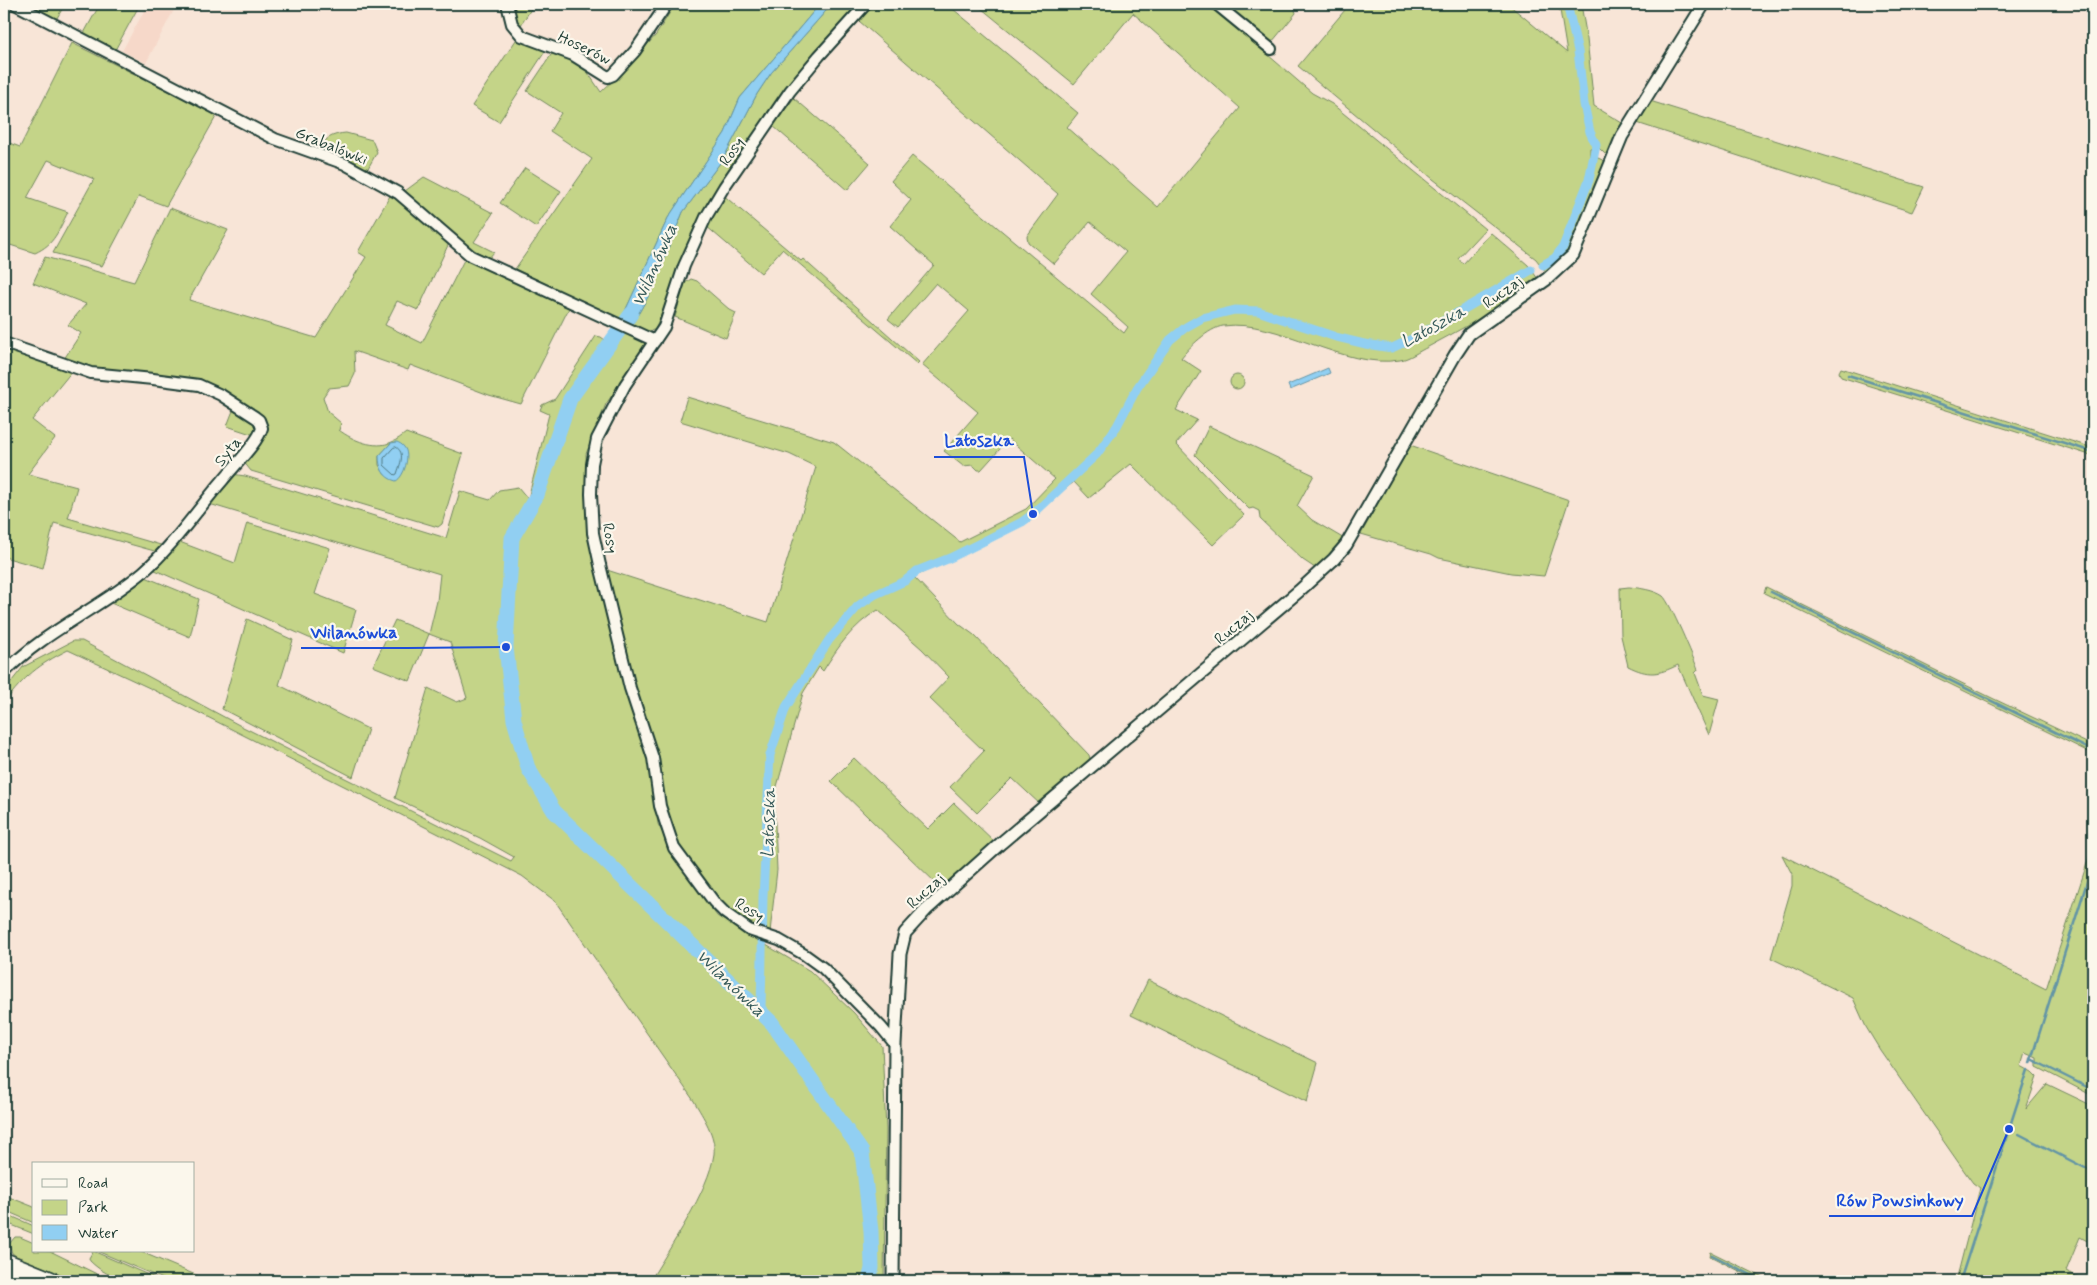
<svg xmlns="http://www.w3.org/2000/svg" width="2097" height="1285" viewBox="0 0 2097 1285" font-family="Mynerve,sans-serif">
	<rect width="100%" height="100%" fill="#f8e5d7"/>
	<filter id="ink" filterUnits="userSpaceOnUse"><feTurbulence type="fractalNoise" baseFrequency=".02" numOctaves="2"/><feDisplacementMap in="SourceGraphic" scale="10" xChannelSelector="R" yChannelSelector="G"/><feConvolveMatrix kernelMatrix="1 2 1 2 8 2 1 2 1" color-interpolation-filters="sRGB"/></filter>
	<g filter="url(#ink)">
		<path fill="#f6d8c9" d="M148 4H177L146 63 122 51Z"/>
		<g fill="#c4d488" stroke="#72885e" fill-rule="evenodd">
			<path d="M25 4H65L57 18 54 19Z"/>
			<path d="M100 4H140L115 50H110L83 35Z"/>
			<path d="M512 4H534L521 25 515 21Z"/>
			<path d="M675 4H820L740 98 725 133 668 218 621 320 515 269 592 159 550 131 561 113 527 91 553 52 582 64 601 92 625 69 656 35Z"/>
			<path d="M832 4H862L828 42 805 64 686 254 655 330 646 331 632 325 649 295 683 212 723 159 757 94 771 73Z"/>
			<path d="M873 4H947L1078 113 1067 127 1158 207 1240 108 1133 13 1074 84 976 4H1209L1312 93 1332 104 1485 229 1458 258 1463 264 1491 233 1528 265 1538 279C1505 306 1465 327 1428 347 1419 351 1409 359 1400 360 1343 370 1278 318 1223 326 1209 328 1189 347 1181 358L1201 371 1176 410 1197 420 1176 444 1244 515 1213 545 1131 464 1089 498 1074 482 1052 499 1030 521 914 577 959 624 974 635 1089 755 1091 763 1042 806 1012 778 977 813 950 787 984 751 929 698 949 677 922 649 878 610C853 625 838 647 823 671L819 667 803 693 776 790 774 800 777 870 770 932C757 926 743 921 732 912 708 894 683 858 670 832L607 570 768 622 816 467 789 454 680 421 687 397 834 442 960 542 1026 509 1055 479 1009 439 981 470H978L973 465 963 466 944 451 978 412 922 365 969 311 936 283 898 327 888 319 934 265 890 226 911 200 891 181 912 156 1124 333 1128 327 1091 294 1126 252 1090 222 1054 264 1028 242 1027 236 1058 194 859 21Z"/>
			<path d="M1235 4H1293L1296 13 1272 42H1268L1230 10Z"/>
			<path d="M1350 4H1508L1567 53 1559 4H1575L1582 10 1587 39 1594 106 1622 123 1610 153 1605 154 1599 148H1590V160L1595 161 1598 158 1607 162 1576 239 1563 259 1546 272 1536 259 1433 179 1298 66Z"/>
			<path d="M516 40 546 50 499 122 472 106Z"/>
			<path d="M72 43 217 115 166 206 139 196 102 266 53 253 94 179 48 160 27 198 68 212C58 231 55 244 35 253L4 243V141L20 147Z"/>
			<path d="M794 98 870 163 847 190 773 126Z"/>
			<path d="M1650 101 1924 187 1912 212 1637 123Z"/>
			<path d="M346 133 372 140 377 152 367 170 320 151C323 138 333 134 346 133Z"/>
			<path d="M525 168 561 191 536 227 500 203Z"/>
			<path d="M424 177 493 213 474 242 494 252 489 258 470 248 405 191Z"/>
			<path d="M391 194 427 224 432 233H436L449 243 418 310 397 301 385 325 422 343 466 256 570 306 521 404 489 395 410 365 408 370 354 351 355 374 349 386 329 388 323 397 328 412 341 423 339 430C352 440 375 450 392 442 397 440 402 436 406 433L463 454 442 524 438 527 251 471 243 461 265 432V418L243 403 201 379 91 370 64 359 81 333 68 325 86 304 33 283 45 257 134 282 170 208 228 230 189 300 316 338 366 257 358 252ZM391 443 385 475 379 465V456Z"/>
			<path d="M722 194 801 261 803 259 919 362 917 364 782 249 761 273 706 226Z"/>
			<path d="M691 279 697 281 730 310 736 313 726 338 675 317 685 283Z"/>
			<path d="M614 326 644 341 646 346 606 404 586 454 590 536 627 689 648 760 658 824 674 855 717 916 810 971 854 1013 882 1046 886 1130 884 1281H650C669 1249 709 1190 714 1154 716 1135 703 1117 694 1101L555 901 522 876 156 691 68 650C38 665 25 676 4 703V691L23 667 73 641H82L239 725 511 861 514 857 480 838 395 798 428 688 457 702 467 698 450 642 429 634 410 681 373 666 395 620 429 634 437 601 440 574 206 503 232 474 245 476 446 538 460 491 490 500 499 490 518 487 528 499 549 414 540 410 542 405 555 399 596 336 601 337 605 340Z"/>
			<path d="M4 347 73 370 32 420 55 438 28 474 77 487 68 518 164 546 158 552 54 523 43 568 4 557Z"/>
			<path d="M1841 368 2093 448V456L1841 377 1839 372Z"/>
			<circle cx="1237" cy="382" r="7"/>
			<path d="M234 408 250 418 256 426 254 435 227 426Z"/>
			<path d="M1209 426 1314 475 1297 506 1312 520 1346 540 1324 565 1315 568 1303 560 1260 519 1259 511 1253 508 1249 509 1195 455Z"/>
			<path d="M1410 445 1569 500 1544 576 1511 573 1439 558 1431 554 1361 534Z"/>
			<path d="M247 523 330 548 315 594 356 610 343 653 155 570 154 566 177 541 235 563Z"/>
			<path d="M143 576 199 599 190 637 106 601Z"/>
			<path d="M1629 587C1640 588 1654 590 1663 596 1670 602 1694 659 1698 670L1695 673 1703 695 1719 699 1709 735 1678 665C1658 675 1648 676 1628 666L1621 636 1620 588Z"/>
			<path d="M1766 587 1992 698 2093 746V754L1764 593Z"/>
			<path d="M247 619 293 640 279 685 368 729 353 777 222 709Z"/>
			<path d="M854 758 928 829 954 803 996 843 941 888 831 781Z"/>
			<path d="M2093 845V1096L2037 1067V1058L2025 1053 2021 1066 2032 1072 2037 1077 2026 1109 2047 1084 2093 1106V1244L2080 1237 2066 1271 2086 1281H1956L1980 1188 1973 1183 1965 1172 1880 1050 1866 1027 1853 998 1771 958 1792 886V874L1782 855 2046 989Z"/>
			<path d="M1148 980 1318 1063 1307 1102 1131 1015Z"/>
			<path d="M4 1195 34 1207V1223L4 1210Z"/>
			<path d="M4 1213 34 1226V1234L4 1222Z"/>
			<path d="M15 1237H20L34 1243V1251H50L111 1281H78L16 1256 12 1253 9 1244Z"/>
			<path d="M93 1251 162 1281C135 1281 111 1282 90 1261L89 1258Z"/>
			<path d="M97 1251H139L210 1281H168Z"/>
			<path d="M1711 1252 1770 1281H1759L1710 1256Z"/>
		</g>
		<g fill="#91cff2" stroke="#6395a6">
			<path d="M820 4H832L771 73 757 94 723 159 683 212 649 295 632 325 621 320 668 218 725 133 740 98Z"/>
			<path d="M1328 368 1330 373 1290 390 1288 385Z"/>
			<path d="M397 442C399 443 402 444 404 447 411 455 404 477 396 481 383 478 379 467 379 456L391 443Z"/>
		</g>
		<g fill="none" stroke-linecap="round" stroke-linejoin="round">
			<path stroke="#4d7780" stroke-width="1" d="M396 447C406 453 400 464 397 474L395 475 384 465V458L393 448Z"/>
			<g stroke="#6395a6" stroke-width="2.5">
				<path d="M1848 375 2093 452"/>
				<path d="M1771 592 2093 751"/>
				<path d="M2031 1059 2093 1090"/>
				<path d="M2030 1063 2093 863"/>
				<path d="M2019 1134 2093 1172"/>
				<path d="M1712 1255 1763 1281"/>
				<path d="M1960 1281 2028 1070"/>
			</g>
			<g stroke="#91cff2" stroke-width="9">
				<path d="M1543 265 1555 258 1563 247 1589 180 1596 145 1590 132 1584 104 1578 51 1567 4"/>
				<path d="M761 1011 763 897 770 755 786 707 829 640 858 606 874 595 905 581 917 571 950 558 1022 522 1033 514 1097 454 1117 426 1137 388 1170 340 1186 327 1202 318 1235 310 1258 311 1336 337 1365 344 1392 348 1416 337 1531 270"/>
			</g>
			<path stroke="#91cff2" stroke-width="15" d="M631 314 570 399 537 495 512 538 506 647 514 720 528 768 554 811 772 1023 862 1152 871 1231 872 1268 869 1281"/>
			<g stroke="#1f3d34" stroke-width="14">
				<g id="minor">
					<path d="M15 4 275 139 345 164 398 193 471 256 655 341"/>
					<path d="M507 4 512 24 522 36 573 55 608 77 613 75 635 51 667 4"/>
					<path d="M866 4 819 56 790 91 724 187 706 217 684 266 664 327 625 385 597 439 592 464 591 494 593 533 600 565 630 688 653 758 660 806 674 848 714 902 725 913 749 930 779 940 805 955 823 968 881 1027 895 1044"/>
					<path d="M1216 4 1271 49"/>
					<path d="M4 343 91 373 153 379 199 385 221 395 255 417 259 420 262 428C258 443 233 467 223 480 197 510 173 546 143 572 99 609 44 631 4 673"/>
				</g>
			</g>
			<g stroke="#1f3d34" stroke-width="15">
				<path id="tertiary" d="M893 1281 895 1044 900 954 905 933 926 910 1001 843 1299 591 1334 559 1346 545 1455 355 1469 334 1547 279 1573 255 1622 136 1704 4"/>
			</g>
			<g stroke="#1f3d34" stroke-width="21">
				<path id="motorway" d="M4 1262 51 1281"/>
			</g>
			<use href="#minor" stroke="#fbf7ec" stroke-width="10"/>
			<use href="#tertiary" stroke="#fbf7ec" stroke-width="11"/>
			<use href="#motorway" stroke="#fbf7ec" stroke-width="18"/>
		</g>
	</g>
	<g text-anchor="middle" stroke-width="4.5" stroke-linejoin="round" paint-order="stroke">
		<g font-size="16" fill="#1f3d34" stroke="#fbf7ec">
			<text transform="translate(585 47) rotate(26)" y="6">Hoserów</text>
			<text transform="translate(332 145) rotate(22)" y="6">Grabalówki</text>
			<text transform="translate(731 151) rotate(-55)" y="6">Rosy</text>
			<text transform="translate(1502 291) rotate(-36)" y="6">Ruczaj</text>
			<text transform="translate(227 451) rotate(-51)" y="6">Syta</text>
			<text transform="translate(611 538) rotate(81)" y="6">Rosy</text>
			<text transform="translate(1233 626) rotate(-40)" y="6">Ruczaj</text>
			<text transform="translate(925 890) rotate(-42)" y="6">Ruczaj</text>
			<text transform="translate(750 909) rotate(31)" y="6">Rosy</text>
		</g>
		<g font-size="18" font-style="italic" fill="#365a5a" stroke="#fbf7ec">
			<text transform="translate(654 265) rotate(-66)" y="6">Wilanówka</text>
			<text transform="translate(1433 326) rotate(-28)" y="6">Latoszka</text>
			<text transform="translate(768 823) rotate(-88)" y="6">Latoszka</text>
			<text transform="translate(731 983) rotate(44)" y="6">Wilanówka</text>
		</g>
	</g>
	<path fill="none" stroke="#1d4ed8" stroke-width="2" d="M1033 514L1024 457H934M506 647L408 648H301M2009 1129L1972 1216H1829"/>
	<g fill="#1d4ed8" stroke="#fbf7ec" stroke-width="2">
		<circle cx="1033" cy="514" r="5"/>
		<circle cx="506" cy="647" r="5"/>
		<circle cx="2009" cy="1129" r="5"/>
	</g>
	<g font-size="18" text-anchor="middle" font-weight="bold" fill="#1d4ed8" stroke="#fbf7ec" stroke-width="4.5" stroke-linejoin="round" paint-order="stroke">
		<text x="979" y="446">Latoszka</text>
		<text x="354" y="638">Wilanówka</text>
		<text x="1900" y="1206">Rów Powsinkowy</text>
	</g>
	<rect width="2097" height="1285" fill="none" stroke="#fbf7ec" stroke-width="20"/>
	<rect x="10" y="10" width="2077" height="1265" fill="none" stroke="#1f3d34" stroke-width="2" filter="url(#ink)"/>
	<rect x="32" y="1162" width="162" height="90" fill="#fbf7ec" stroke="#a3ada2"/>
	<rect x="42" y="1179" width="25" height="8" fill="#fbf7ec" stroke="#a3ada2"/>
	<text x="78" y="1188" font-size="15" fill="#1f3d34">Road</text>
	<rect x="42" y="1200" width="25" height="15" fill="#c4d488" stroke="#a3ada2"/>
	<text x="78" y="1212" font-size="15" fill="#1f3d34">Park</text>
	<rect x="42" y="1225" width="25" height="15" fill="#91cff2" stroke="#a3ada2"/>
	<text x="78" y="1238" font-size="15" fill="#1f3d34">Water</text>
</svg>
